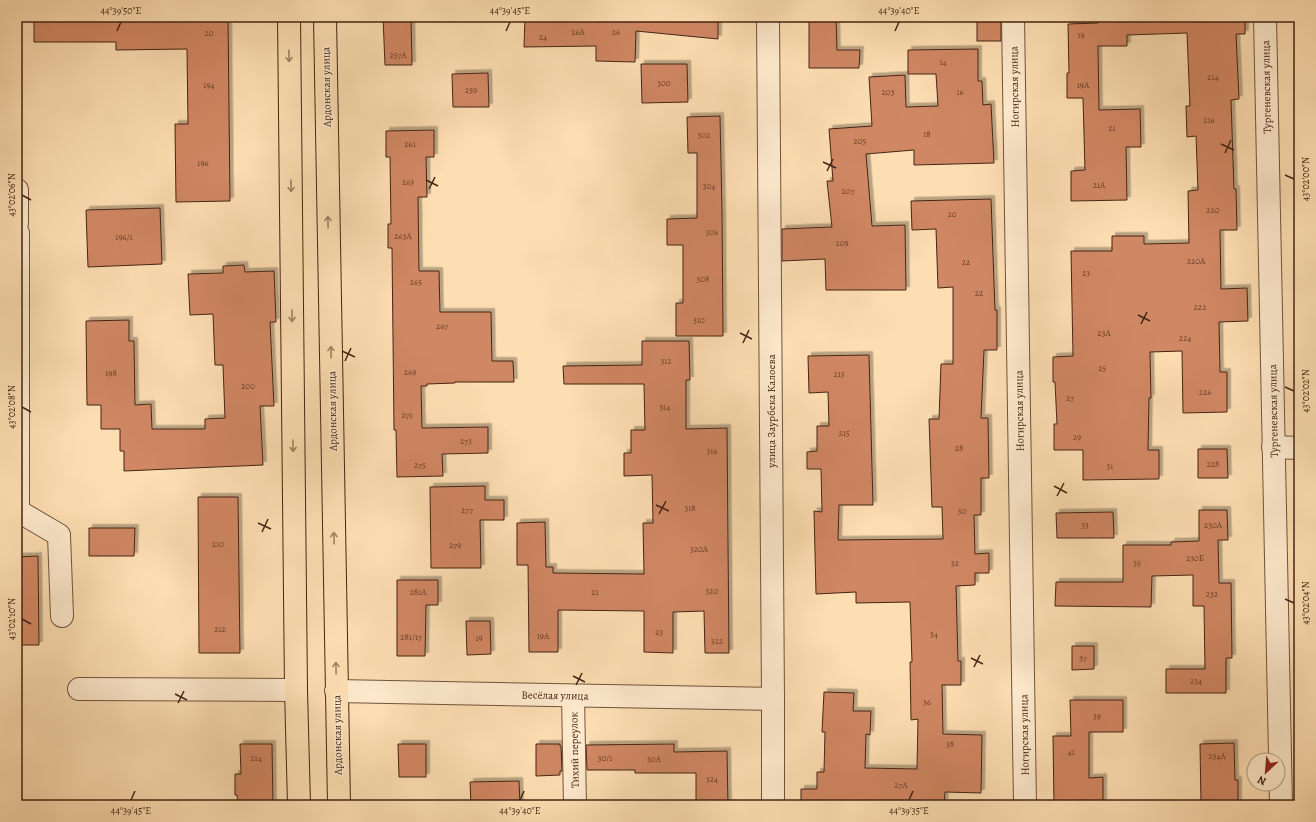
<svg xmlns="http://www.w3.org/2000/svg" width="1316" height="822" viewBox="0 0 1316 822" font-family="Alegreya,serif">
	<defs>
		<filter id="shadow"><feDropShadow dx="3.5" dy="-3.5" stdDeviation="0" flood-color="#0004"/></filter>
	</defs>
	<rect width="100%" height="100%" fill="#fddeb2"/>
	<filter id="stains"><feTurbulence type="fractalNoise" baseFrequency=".005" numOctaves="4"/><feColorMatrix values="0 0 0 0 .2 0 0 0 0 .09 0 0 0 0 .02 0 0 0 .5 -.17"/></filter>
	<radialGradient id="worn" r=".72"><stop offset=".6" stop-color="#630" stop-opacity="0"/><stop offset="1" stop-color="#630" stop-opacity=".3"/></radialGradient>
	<g fill="#d08763" stroke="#442515" filter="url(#shadow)">
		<path d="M34 17H228L230 201 176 202 175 124H188L187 49 116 50V42H34Z"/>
		<path d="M383 17H411L412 65H385Z"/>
		<path d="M525 17H675V19H718V39L636 31 635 62 596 61V46L524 47Z"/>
		<path d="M809 17H836L837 50H860L859 68H809Z"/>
		<rect x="977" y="17" width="24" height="24"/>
		<path d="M1097 17H1245V34H1236L1239 99 1231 100 1234 189H1236L1237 230H1220L1221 289 1247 288 1248 321 1219 322 1220 372H1227V412L1183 413 1182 351 1150 352 1151 398H1149L1148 450H1159V479L1083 480V450H1054V424H1057L1055 382H1053V357L1073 356 1071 251H1112V236H1144V244L1189 243 1188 191 1198 190 1196 136 1187 137 1186 106H1190L1187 33 1127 35V46H1098L1099 110 1140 109 1141 147H1126L1127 200 1071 201V171L1085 170 1083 98H1067V73H1069L1068 24 1098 23Z"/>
		<path d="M978 49V81H982L983 105 991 104 994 163 914 165V150L866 154 872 226 905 225 906 290H826L825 259 782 261V229L832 227 827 181H833L829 129 872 126 869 77 905 75 906 107 938 106 936 74H908V50Z"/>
		<path d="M641 64H687L688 102 642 103Z"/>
		<path d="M488 73 489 107H453L452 74Z"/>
		<path d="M720 116 722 210 723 336H676V303H683V245H667V219L697 218V153H688L687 117Z"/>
		<path d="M434 130V157H426L427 197H418L419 271H439L440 312H491L492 361H513L514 382H455V383L427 384V386H421L422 428 488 427V453L442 454 443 476 397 477 396 430H394L392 248H388V224H391L390 157H386V131Z"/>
		<path d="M991 199 995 310H997V350H984L981 418H988L989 478H981V515H974L975 554 989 553V573H975V585L956 586 958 661H961V685H942L943 734 982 735 981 793 945 792 944 805 891 803V805H801V789H817V772H824L825 732H822L824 692 854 693 853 711H871L870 735 866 734 865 768 917 769 918 719 911 720 910 662H912L910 602 856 603V592L816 594 814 511 822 512 821 469H807V452L817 451V426H829L828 392 809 393 808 356 869 355 873 505H839L838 540 943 539 942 507H932L929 419H939L941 364H953V287L938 288 936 229 912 230 911 201Z"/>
		<path d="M160 208 162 264 88 267 86 210Z"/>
		<path d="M244 265 245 272 274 271 276 322H270L274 406H260L263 465 124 471V451H120V429H101V405H87L86 321 129 320V341H134L135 405 151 404 152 429H205V419L225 418 223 365H215L213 314 190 315 188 274 223 273V266Z"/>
		<path d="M642 341H689L690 380H686V429L727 428 729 653H705L704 611 673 612V653L644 652V611L558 610V652H529L528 565H517V523L545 522 546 567H553V573L644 574 643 523H653L652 475 624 476V453H631V430H645L644 384H564L563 366 642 365Z"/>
		<path d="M1198 449H1227L1228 478H1198Z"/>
		<path d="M485 486V500H504V520H480L481 568H431L430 487Z"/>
		<path d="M198 497H238L240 653H199Z"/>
		<path d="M1199 510H1227L1228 540H1218L1219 583H1231L1232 658H1226V693H1166V669H1205L1204 606H1193V575L1152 576 1151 607 1055 606 1056 582H1123V545H1171V542L1199 541Z"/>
		<path d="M1113 512 1114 538H1057L1056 513Z"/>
		<path d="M89 528H135L134 556H89Z"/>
		<path d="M38 556 39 645H17V557Z"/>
		<path d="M397 580H438V605H426L425 656H397Z"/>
		<path d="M466 621H490L491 654 467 655Z"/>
		<path d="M1072 646H1094V669L1072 670Z"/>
		<path d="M1070 700H1123V732H1089V778L1103 777V804H1054L1053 736H1071Z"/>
		<path d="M1234 743 1235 780H1238V805H1201L1200 744Z"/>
		<path d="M240 744H272L273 805H238L237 795H235V774H241Z"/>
		<path d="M398 744H426V777H399Z"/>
		<path d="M536 744H560V746H561L562 771H560V775L536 776Z"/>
		<path d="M674 744V752L727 751 728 805H696V773H635V770H587L586 745Z"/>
		<path d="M519 781 520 805H471L470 782Z"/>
	</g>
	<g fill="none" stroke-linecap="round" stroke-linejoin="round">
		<g stroke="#72533c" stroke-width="24">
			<g id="minor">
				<path d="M768 17 773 699V805"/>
				<path d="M1013 17 1025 805"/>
				<path d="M1265 17 1281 805"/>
				<path d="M17 190V223"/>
				<path d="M1273 447 1299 448"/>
				<path d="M17 511H18V233"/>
				<path d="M18 511 59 535 62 616"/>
				<path d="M79 689 296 690"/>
				<path d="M336 691 773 699"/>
				<path d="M573 696 575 805"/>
			</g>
		</g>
		<g stroke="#442515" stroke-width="24">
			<g id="major">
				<path d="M289 17 296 690 299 805"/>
				<path d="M325 17 339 805"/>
			</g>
		</g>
		<use href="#minor" stroke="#feeacd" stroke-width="22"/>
		<use href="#major" stroke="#fddeb2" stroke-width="22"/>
	</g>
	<defs><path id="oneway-shaft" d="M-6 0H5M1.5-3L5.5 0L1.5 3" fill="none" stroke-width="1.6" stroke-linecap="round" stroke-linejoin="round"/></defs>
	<g stroke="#a08264">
		<use href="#oneway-shaft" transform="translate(289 56) rotate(89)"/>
		<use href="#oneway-shaft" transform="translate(291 186) rotate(89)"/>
		<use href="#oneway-shaft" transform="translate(328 222) rotate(-91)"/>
		<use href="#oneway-shaft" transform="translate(292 316) rotate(89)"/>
		<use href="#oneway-shaft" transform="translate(331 352) rotate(-91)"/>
		<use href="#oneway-shaft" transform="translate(293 446) rotate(89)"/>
		<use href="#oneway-shaft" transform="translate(334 538) rotate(-91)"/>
		<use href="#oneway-shaft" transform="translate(336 668) rotate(-91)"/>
	</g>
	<path fill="none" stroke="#442515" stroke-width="1.5" d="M117 31 121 22M506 31 510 22M895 31 899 22M1221 144 1234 150M1225 153 1231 140M823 162 836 168M827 171 833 159M1285 175 1294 179M426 180 438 186M429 189 435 177M22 195 31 200M1138 315 1150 321M1141 324 1147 312M740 333 752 339M743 343 749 330M342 351 355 357M345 361 351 348M1285 387 1294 391M22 407 31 412M1054 486 1067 493M1057 496 1064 483M656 505 669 511M659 514 666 501M258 523 271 529M262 532 268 519M1285 599 1294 603M22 619 31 624M971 658 983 664M974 667 980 655M573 676 585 682M576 685 582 673M175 694 187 700M178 703 184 691M131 800 135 791M520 800 524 791M909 800 913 791"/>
	<g text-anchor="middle" stroke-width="3" stroke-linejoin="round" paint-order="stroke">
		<g font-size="9" fill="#673e28">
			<text x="578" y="35">26А</text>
			<text x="616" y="35">26</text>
			<text x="209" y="36">20</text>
			<text x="1081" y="38">19</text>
			<text x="543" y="40">24</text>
			<text x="398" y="58">257А</text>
			<text x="943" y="65">14</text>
			<text x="1213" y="80">214</text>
			<text x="664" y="86">300</text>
			<text x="209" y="88">194</text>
			<text x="1083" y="88">19А</text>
			<text x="471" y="93">259</text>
			<text x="888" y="95">203</text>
			<text x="960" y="95">16</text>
			<text x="1209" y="123">216</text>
			<text x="1112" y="131">21</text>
			<text x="927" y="137">18</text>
			<text x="704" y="138">302</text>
			<text x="860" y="144">205</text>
			<text x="410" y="147">261</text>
			<text x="203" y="166">196</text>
			<text x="408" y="185">263</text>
			<text x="1099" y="188">21А</text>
			<text x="709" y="189">304</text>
			<text x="848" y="194">207</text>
			<text x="1213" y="213">220</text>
			<text x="952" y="217">20</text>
			<text x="712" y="235">306</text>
			<text x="403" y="239">263А</text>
			<text x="124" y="240">196/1</text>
			<text x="842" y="246">209</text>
			<text x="1196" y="264">220А</text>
			<text x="966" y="265">22</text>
			<text x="1086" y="276">23</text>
			<text x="703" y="282">308</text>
			<text x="416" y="285">265</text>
			<text x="979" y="296">22</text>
			<text x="1200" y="310">222</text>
			<text x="699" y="323">310</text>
			<text x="442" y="329">267</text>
			<text x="1104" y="336">23А</text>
			<text x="1185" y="341">224</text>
			<text x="666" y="364">312</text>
			<text x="1102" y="371">25</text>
			<text x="410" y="375">269</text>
			<text x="111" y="376">198</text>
			<text x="839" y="377">213</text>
			<text x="248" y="389">200</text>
			<text x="1205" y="395">226</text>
			<text x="1070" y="401">27</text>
			<text x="665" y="410">314</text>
			<text x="407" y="418">271</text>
			<text x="844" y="436">215</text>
			<text x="1077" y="440">29</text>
			<text x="466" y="444">273</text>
			<text x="959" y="451">28</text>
			<text x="712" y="454">316</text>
			<text x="1213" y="467">228</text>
			<text x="420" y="468">275</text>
			<text x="1110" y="469">31</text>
			<text x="690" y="511">318</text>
			<text x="467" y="513">277</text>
			<text x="962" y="514">30</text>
			<text x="1085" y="528">33</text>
			<text x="1213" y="528">230А</text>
			<text x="218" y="547">210</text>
			<text x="455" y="548">279</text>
			<text x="699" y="552">320А</text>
			<text x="1195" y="561">230Б</text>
			<text x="955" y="566">32</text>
			<text x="1137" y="566">35</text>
			<text x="712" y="594">320</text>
			<text x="418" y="595">281А</text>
			<text x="595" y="595">21</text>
			<text x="1212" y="597">232</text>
			<text x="220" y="632">212</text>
			<text x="659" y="635">23</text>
			<text x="934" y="637">34</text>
			<text x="543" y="639">19А</text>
			<text x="411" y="640">281/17</text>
			<text x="479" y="641">19</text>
			<text x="717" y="644">322</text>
			<text x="1083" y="661">37</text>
			<text x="1196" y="684">234</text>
			<text x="927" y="705">36</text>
			<text x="1097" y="719">39</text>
			<text x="950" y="747">38</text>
			<text x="1071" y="755">41</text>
			<text x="1217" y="759">234А</text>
			<text x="256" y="761">214</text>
			<text x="605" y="761">30/1</text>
			<text x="654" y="762">30А</text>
			<text x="712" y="782">324</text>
			<text x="901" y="788">27А</text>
		</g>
		<g font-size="11" fill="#442515" stroke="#feeacd">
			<text transform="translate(326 87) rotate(-91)" y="4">Ардонская улица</text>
			<text transform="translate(1014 87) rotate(-91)" y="4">Ногирская улица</text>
			<text transform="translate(1266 87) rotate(-91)" y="4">Тургеневская улица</text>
			<text transform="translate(332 411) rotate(-91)" y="4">Ардонская улица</text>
			<text transform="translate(771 411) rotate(-90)" y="4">улица Заурбека Калоева</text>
			<text transform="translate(1019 411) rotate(-91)" y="4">Ногирская улица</text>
			<text transform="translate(1273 411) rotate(-91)" y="4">Тургеневская улица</text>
			<text transform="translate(555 695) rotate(1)" y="4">Весёлая улица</text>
			<text transform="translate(337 735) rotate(-91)" y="4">Ардонская улица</text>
			<text transform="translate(1024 735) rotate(-91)" y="4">Ногирская улица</text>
			<text transform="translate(574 750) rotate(-91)" y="4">Тихий переулок</text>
		</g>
	</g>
	<rect width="1316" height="822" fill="none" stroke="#fddeb2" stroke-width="44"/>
	<g transform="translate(1266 772) rotate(206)"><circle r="19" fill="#feeacd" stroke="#b49b83"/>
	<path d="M0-3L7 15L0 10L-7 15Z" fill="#8f2418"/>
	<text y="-6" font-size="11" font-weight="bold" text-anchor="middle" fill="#442515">N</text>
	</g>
	<rect x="22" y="22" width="1272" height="778" fill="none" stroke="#442515" stroke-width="1.5"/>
	<g font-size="10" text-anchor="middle" fill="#442515">
		<text x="121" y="14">44°39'50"E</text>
		<text x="510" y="14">44°39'45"E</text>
		<text x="899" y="14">44°39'40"E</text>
		<text transform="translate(1305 179) rotate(-90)" y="4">43°02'00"N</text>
		<text transform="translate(11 195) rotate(-90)" y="4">43°02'06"N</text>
		<text transform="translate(1305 391) rotate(-90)" y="4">43°02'02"N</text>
		<text transform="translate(11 407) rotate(-90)" y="4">43°02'08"N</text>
		<text transform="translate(1305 603) rotate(-90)" y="4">43°02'04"N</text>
		<text transform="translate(11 619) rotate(-90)" y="4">43°02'10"N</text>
		<text x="131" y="814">44°39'45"E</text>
		<text x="520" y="814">44°39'40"E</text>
		<text x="909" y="814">44°39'35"E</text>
	</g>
	<rect width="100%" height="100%" filter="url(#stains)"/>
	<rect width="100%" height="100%" fill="url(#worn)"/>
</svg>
